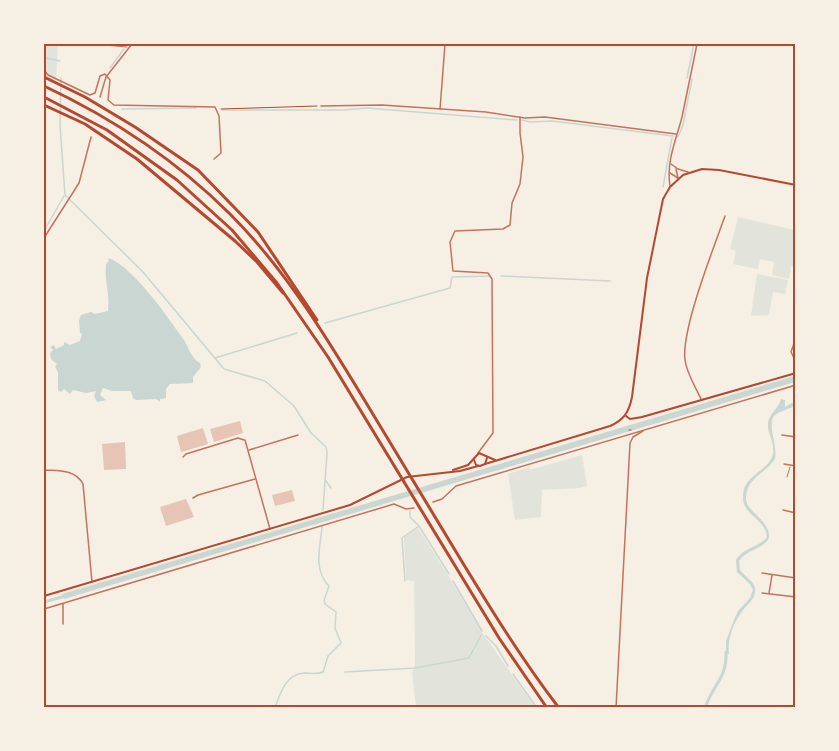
<svg xmlns="http://www.w3.org/2000/svg" width="839" height="751" viewBox="0 0 839 751" font-family="Arial,sans-serif">
	<rect width="100%" height="100%" fill="#f6efe4"/>
	<g fill="#e2e4dc">
		<path d="M44 44H58L56 83 44 76Z"/>
		<path d="M738 217 795 230 794 267 791 266 789 279 772 275 774 262 760 259 758 269 733 264 736 251 730 249Z"/>
		<path d="M757 274 788 280 785 294 773 292 769 315 751 316Z"/>
		<path d="M582 455 587 486 580 488 542 490 541 517 515 520 508 474 529 467 530 469H533Z"/>
		<path d="M418 528 448 575 481 631 535 707H416L412 672 415 666 414 581 406 580 404 541V537Z"/>
	</g>
	<g fill="#c9d6d2">
		<path d="M108 258C132 265 170 320 184 340 189 349 192 359 200 363L201 367 193 377V383L170 384 166 389V398L160 399V402L156 399 136 400 133 398 131 391H112L103 388 100 395 106 400 97 402 94 396 96 391 86 393 73 390 70 394 64 389 61 392 58 390V372L55 367 57 364 51 359 50 353 53 350 50 347 54 345 56 349 64 345V342L70 345 80 341 82 334 80 333 79 321 81 315 91 312 95 314 108 311C110 292 104 280 106 264L109 261Z"/>
		<path d="M795 376V382L64 599 62 594Z"/>
		<path d="M781 399 785 400V407L795 401V405C789 410 780 410 774 416 767 424 778 447 775 459 766 473 747 478 746 497 745 513 770 518 769 538 762 550 747 549 739 561L740 570C744 576 754 581 755 588 757 599 746 605 741 613 733 624 727 640 729 654H726V641L734 620 738 611 750 598 753 590 750 584 737 572 736 560C744 547 759 548 767 537 766 520 744 515 743 499 742 476 763 474 771 459 778 447 767 435 768 423 769 414 779 408 781 399Z"/>
	</g>
	<g fill="none" stroke-linecap="round" stroke-linejoin="round">
		<g stroke="#c9d6d2" stroke-width="1.5">
			<path d="M44 56 46 58 60 61"/>
			<path d="M110 68 124 49"/>
			<path d="M61 78 60 125 65 195 143 272 224 369 265 381 294 406 311 433 326 447 327 453 323 510"/>
			<path d="M687 78 694 44"/>
			<path d="M122 109 196 108"/>
			<path d="M222 110H343L367 108 517 120"/>
			<path d="M522 120 530 122 552 121 673 136"/>
			<path d="M678 137 683 125 692 79"/>
			<path d="M663 187 672 138"/>
			<path d="M44 231 64 196"/>
			<path d="M501 276 610 281"/>
			<path d="M325 323 450 288 452 277 489 276"/>
			<path d="M215 358 297 333"/>
			<path d="M326 481 331 488"/>
			<path d="M410 511V517L419 526 449 574"/>
			<path d="M405 581 402 538 419 526"/>
			<path d="M453 581 482 631"/>
			<path d="M486 636 496 646 508 666"/>
			<path d="M345 672 415 668 469 658 481 635"/>
			<path d="M513 674 537 708"/>
			<path d="M275 708C280 693 286 674 304 673 311 673 316 675 323 672L328 656 341 643 335 628 336 612 325 604 324 600 329 586C313 570 320 548 322 527"/>
		</g>
		<g stroke="#c9d6d2" stroke-width="3">
			<path d="M44 602 65 596"/>
			<path d="M705 708C713 684 727 679 726 652"/>
		</g>
	</g>
	<g fill="#e6c5b7">
		<path d="M240 421 243 433 214 442 210 429Z"/>
		<path d="M203 428 208 444 181 452 177 436Z"/>
		<path d="M125 442 126 469 104 470 102 444Z"/>
		<path d="M292 490 295 501 275 506 272 495Z"/>
		<path d="M186 499 194 517 166 526 160 507Z"/>
	</g>
	<g fill="none" stroke-linecap="round" stroke-linejoin="round">
		<g stroke="#b5482f" stroke-width="1">
			<path d="M221 109 317 106"/>
			<path d="M629 430H631"/>
		</g>
		<g stroke="#c5725c" stroke-width="1">
			<path d="M93 44 127 47"/>
			<path d="M787 477 790 467"/>
		</g>
		<g stroke="#c5725c" stroke-width="1.5">
			<path d="M785 44H793"/>
			<path d="M44 70 48 75 90 95 95 93 100 76 105 74 110 80 108 100 114 105 215 107 219 116 221 153 214 159"/>
			<path d="M321 106 382 105 486 112 525 118 545 117 676 134"/>
			<path d="M440 109 445 44"/>
			<path d="M671 164 678 169 688 172"/>
			<path d="M676 169 678 178"/>
			<path d="M670 173 678 178"/>
			<path d="M670 186C666 162 676 140 682 117 687 93 692 68 697 44"/>
			<path d="M796 338 791 352 796 362"/>
			<path d="M701 399C695 386 687 374 685 360 681 330 714 247 725 216"/>
			<path d="M782 435 796 437"/>
			<path d="M249 450 298 435"/>
			<path d="M478 453 493 433 492 279 488 273 453 271 450 242 455 231 503 229 510 225 512 203 520 184 523 157 520 133V117"/>
			<path d="M183 457 186 454 238 438 244 440"/>
			<path d="M784 464 796 466"/>
			<path d="M193 498 198 495 255 479"/>
			<path d="M433 502 442 499 456 486 796 385"/>
			<path d="M783 510 796 513"/>
			<path d="M762 573 796 578"/>
			<path d="M762 593 796 597"/>
			<path d="M769 593 772 575"/>
			<path d="M63 604V624"/>
			<path d="M44 609 394 504 406 509 414 508"/>
			<path d="M616 708 630 443 633 437 643 431"/>
		</g>
		<g stroke="#c5725c" stroke-width="1.5">
			<path d="M100 97 106 77 132 44"/>
			<path d="M44 238 79 183 91 137"/>
			<path d="M245 440 270 529"/>
			<path d="M44 470C58 471 75 469 83 484L92 582"/>
		</g>
		<g stroke="#b5482f" stroke-width="2">
			<path d="M626 416 630 419 642 417 796 373"/>
			<path d="M474 460 476 465 480 466 485 464 487 458"/>
			<path d="M485 464 610 426C624 420 629 412 632 397L647 278 663 199 670 187 683 175 702 169 719 170 796 185"/>
			<path d="M453 470 468 465 479 453 495 460"/>
			<path d="M44 596 350 505 407 477 460 471 478 466"/>
		</g>
		<g stroke="#b5482f" stroke-width="3">
			<path d="M44 77 85 97 135 127 198 170 258 232 317 320"/>
			<path d="M44 86C112 118 176 160 230 214 285 269 325 335 365 401 397 454 429 507 461 560 492 611 523 661 559 708"/>
			<path d="M44 97 107 130 177 180 232 230 277 283 328 357 499 638 547 708"/>
			<path d="M44 105 85 124 137 159 235 241 257 262 283 293"/>
		</g>
	</g>
	<rect width="839" height="751" fill="none" stroke="#f6efe4" stroke-width="90"/>
	<rect x="45" y="45" width="749" height="661" fill="none" stroke="#b5482f" stroke-width="2"/>
</svg>
